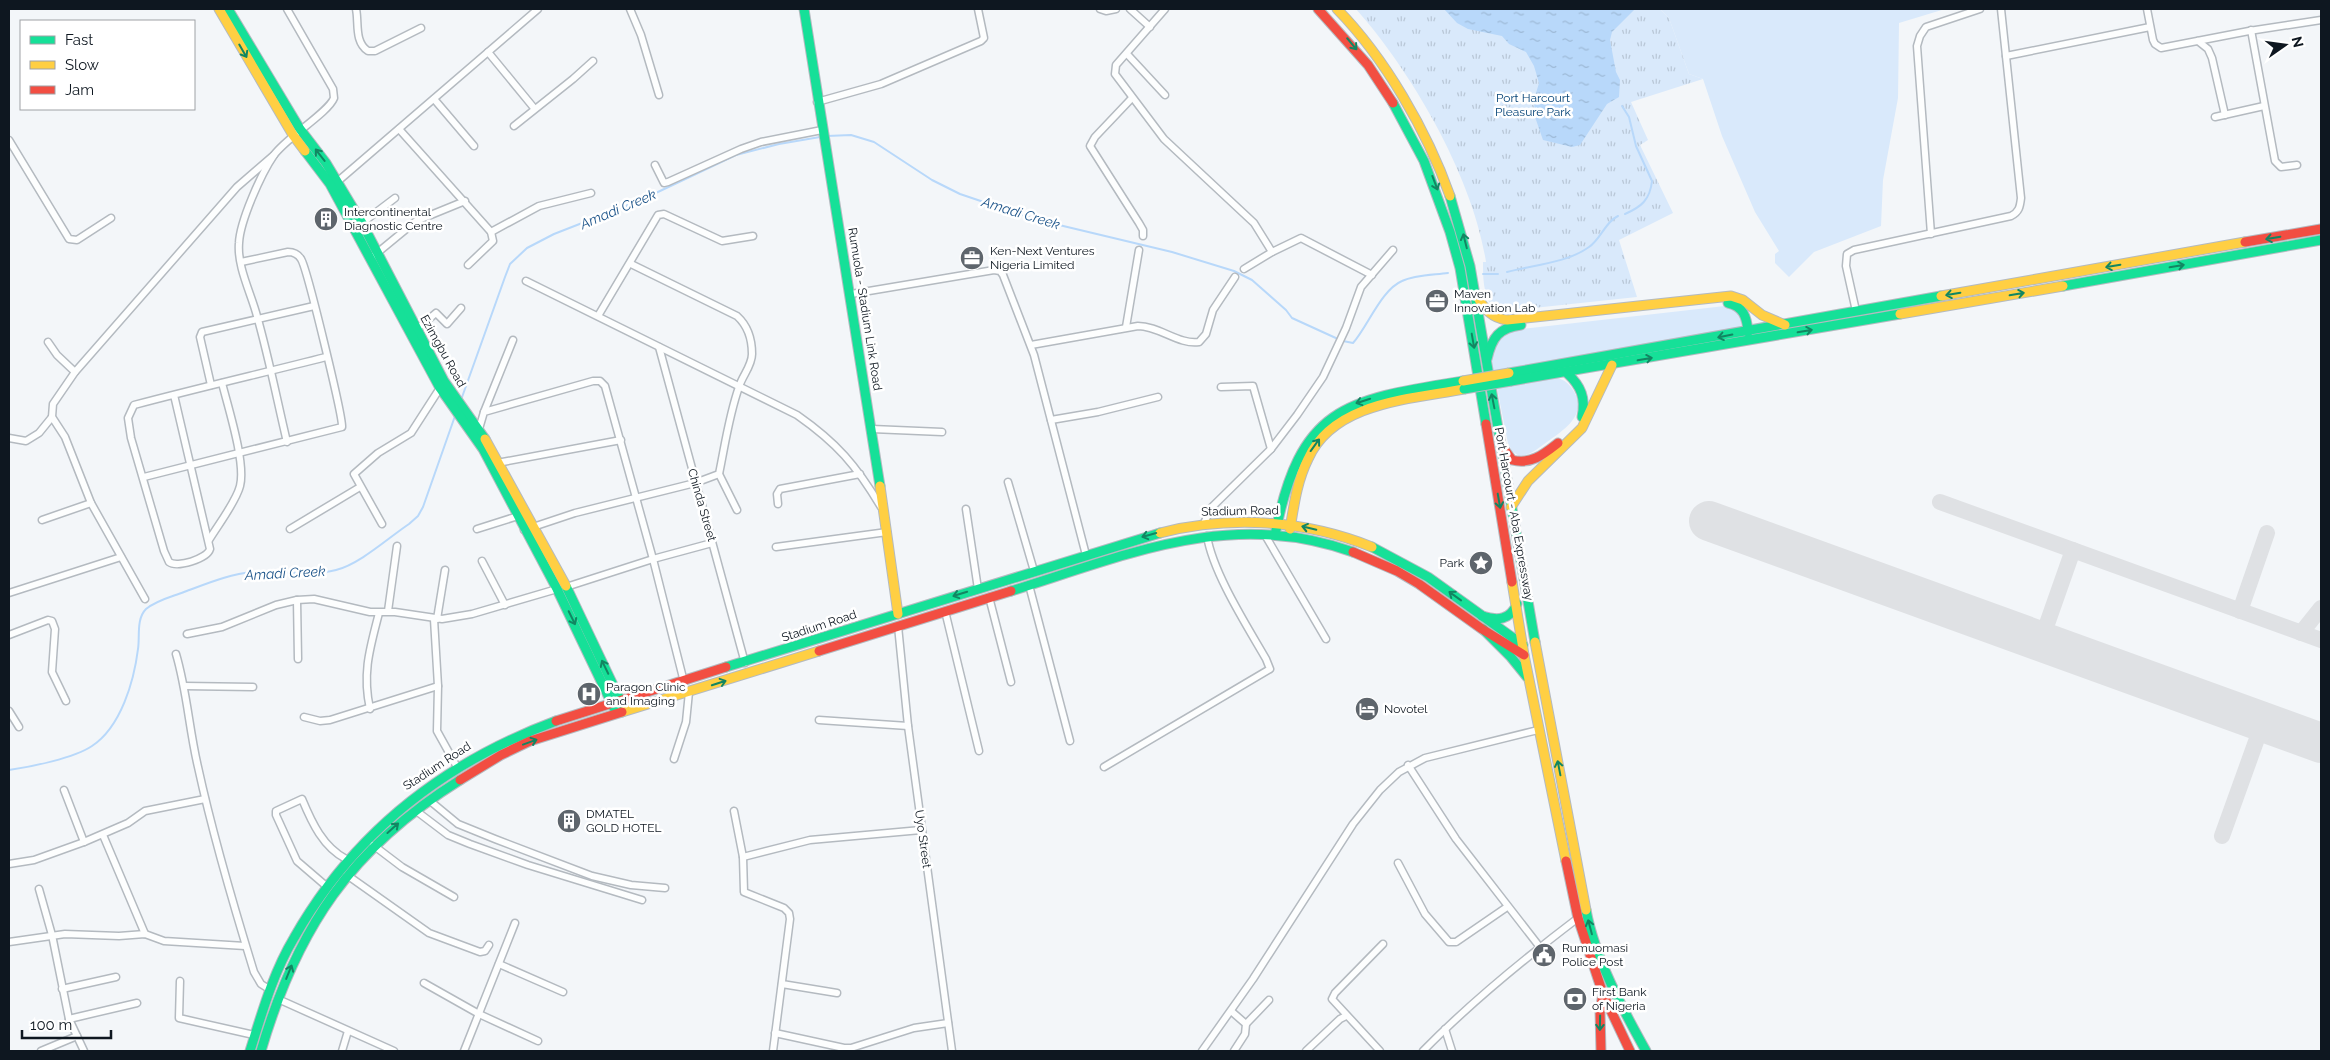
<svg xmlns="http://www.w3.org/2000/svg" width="2330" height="1060" viewBox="0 0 2330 1060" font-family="Raleway,sans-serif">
	<defs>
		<pattern id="park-tufts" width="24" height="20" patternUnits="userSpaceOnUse" patternTransform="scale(1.25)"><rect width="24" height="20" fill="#d9e9fb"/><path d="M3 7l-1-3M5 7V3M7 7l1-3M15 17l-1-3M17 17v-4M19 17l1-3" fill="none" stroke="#b9c7d7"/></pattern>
		<pattern id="water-ripples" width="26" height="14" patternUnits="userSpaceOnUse" patternTransform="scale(1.25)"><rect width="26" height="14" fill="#b8d8fa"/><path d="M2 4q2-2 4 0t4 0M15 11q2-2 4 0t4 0" fill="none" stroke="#9db9d6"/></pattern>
	</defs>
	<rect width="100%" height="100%" fill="#f3f6f9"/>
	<g fill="#d9e9fb">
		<path d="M1660 9H1945L1899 23 1898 98 1883 180 1881 226 1814 252 1789 277 1775 263V254L1779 251 1755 212 1722 136 1703 79 1689 74 1669 18Z"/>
		<path d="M1725 306C1734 311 1745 315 1740 328L1493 371 1492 361 1494 339 1512 330Z"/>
		<path d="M1554 377C1563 379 1568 382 1573 390 1589 414 1564 430 1547 442 1538 448 1530 456 1519 456L1512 451 1508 443 1497 388Z"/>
	</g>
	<path fill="url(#park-tufts)" d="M1356 9H1660L1669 18 1689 74 1703 79 1631 102 1648 140 1640 145 1673 213 1619 240 1637 297 1506 311 1492 307C1483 293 1483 278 1483 262H1486C1473 177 1412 72 1356 9Z"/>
	<path fill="url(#water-ripples)" d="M1444 9H1635L1612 32 1610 40 1616 72 1620 80 1619 97 1607 104 1580 145 1572 147 1543 140 1535 117 1534 100 1539 83 1534 66 1526 52 1509 44 1502 36 1468 29 1457 23Z"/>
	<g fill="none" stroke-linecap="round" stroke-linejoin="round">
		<g stroke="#b8d8fa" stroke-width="2">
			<path d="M1622 106 1629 117 1636 146 1652 181C1650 200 1641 207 1625 214"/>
			<path d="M827 136 851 135 874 142 932 180 960 194 1034 219 1172 252 1234 271 1252 280 1286 310 1292 318 1338 339"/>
			<path d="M1507 272C1533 265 1567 263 1589 247 1601 239 1605 222 1618 216"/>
			<path d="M1483 274H1498"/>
			<path d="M1343 341 1353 343C1368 326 1381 290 1402 281 1415 275 1434 275 1448 273"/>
			<path d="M461 400 505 277 510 264 527 248 554 234 641 200 736 155 779 144 820 137"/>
			<path d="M9 770C31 767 74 758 92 746 121 727 134 681 138 649 140 637 136 619 146 609 157 600 171 597 184 592 206 584 229 574 253 572 279 570 309 577 336 570 360 564 388 538 409 524L418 516 423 507 455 416"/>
		</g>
		<g stroke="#dfe1e4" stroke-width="16">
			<path d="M1940 502 2321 640"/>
			<path d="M2240 611 2267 533"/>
			<path d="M2301 633 2321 608"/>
			<path d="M2041 641 2073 550"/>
			<path d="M2222 836 2263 722"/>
		</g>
		<path stroke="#dfe1e4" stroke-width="40" d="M1709 521 2321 743"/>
		<g stroke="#b4bac0" stroke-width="9">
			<g id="street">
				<path d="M287 9 333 89 334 98C328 113 287 137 274 155 261 174 240 221 239 243 237 267 251 293 257 316 269 358 277 400 287 442"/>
				<path d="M356 9C359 22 354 42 368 51H375L421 28"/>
				<path d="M630 9 641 35 659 95"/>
				<path d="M1100 9 1106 11 1116 9"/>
				<path d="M1130 9 1150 27"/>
				<path d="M1165 9 1116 65 1115 74 1164 139 1254 223 1272 252"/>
				<path d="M2147 9 2153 40 2155 44 2161 48 2249 31 2321 20"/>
				<path d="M2251 30 2275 161 2281 167 2297 165"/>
				<path d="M2198 41 2208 49 2212 58 2225 115"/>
				<path d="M488 52 534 108"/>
				<path d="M1127 54 1165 95"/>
				<path d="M2006 56 2150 27"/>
				<path d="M1132 98 1095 137 1090 146 1139 223 1143 230V236"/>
				<path d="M434 99 474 146"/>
				<path d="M817 102 881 84 981 41 984 38 978 9"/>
				<path d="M2215 117 2264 106"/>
				<path d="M514 126 573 79 593 61"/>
				<path d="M399 129 491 232 493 241 468 265"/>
				<path d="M9 140 69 239 77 240 111 218"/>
				<path d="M655 165 664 183 668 182 741 149 761 142 822 130"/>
				<path d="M337 182 538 9"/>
				<path d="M362 223 395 198"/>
				<path d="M491 232 539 206 591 193"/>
				<path d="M1931 234 1917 46 1920 36 1926 27 1980 9"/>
				<path d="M371 258 416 221 465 201"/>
				<path d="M1244 269 1272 252 1301 238 1372 275"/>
				<path d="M526 281 797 415C837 443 856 465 881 507"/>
				<path d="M851 294 994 270 1000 271 1003 275 1034 355 1086 555"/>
				<path d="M1856 311 1846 266 1847 254 1854 250 2011 216C2019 212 2020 207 2021 198L2001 9"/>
				<path d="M598 316 658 215 664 214 722 241 753 236"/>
				<path d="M1126 327 1139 250"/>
				<path d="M417 329 436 313 447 324 461 308"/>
				<path d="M48 342 57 355 75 372"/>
				<path d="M1031 345 1138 326C1159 326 1179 345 1199 342L1206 334 1213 310 1235 277"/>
				<path d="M659 347 745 663"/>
				<path d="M211 385 200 337 202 332 314 306"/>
				<path d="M1221 387 1253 386 1271 449"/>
				<path d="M174 395 210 549C207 559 177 568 169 562L164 551 131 438 128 418 134 405C198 388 263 373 326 357"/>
				<path d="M484 412 513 340"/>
				<path d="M1051 420 1098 412 1158 397"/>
				<path d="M479 429 484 412 593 381H600L605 386 653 559 684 682"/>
				<path d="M872 429 942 432"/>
				<path d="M9 438 26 441 39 433 52 417"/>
				<path d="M497 463 621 440"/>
				<path d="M719 474 737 510"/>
				<path d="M144 477 342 427C343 417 307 268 301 259 298 254 294 252 288 252L241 262"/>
				<path d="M1008 482 1034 571"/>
				<path d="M778 504 777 494 780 489 860 474"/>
				<path d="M966 509 978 589"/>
				<path d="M42 520 91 503"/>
				<path d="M1204 523 1212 507 1271 449 1297 415 1323 377 1346 328 1361 287 1393 250"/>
				<path d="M382 524 354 474 378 453 411 433 440 388"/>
				<path d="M290 529 360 487"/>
				<path d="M477 529 518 516"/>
				<path d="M524 530 575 513 695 483 719 474C725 445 729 415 739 387 742 376 752 366 752 354 752 339 748 326 737 316L631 264"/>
				<path d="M1265 535 1326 639"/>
				<path d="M209 540C218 525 236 502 240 486 246 463 228 407 222 383"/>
				<path d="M776 547 887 532"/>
				<path d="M482 561 505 605"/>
				<path d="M1029 585 1070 741"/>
				<path d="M566 587 653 559 712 543"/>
				<path d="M9 593 121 557"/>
				<path d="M989 597 1011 682"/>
				<path d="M145 599 91 503 65 437 52 417 53 404 75 372 237 187 274 155"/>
				<path d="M297 600 298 659"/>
				<path d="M388 611 397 546"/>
				<path d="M945 611 979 751"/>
				<path d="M434 619 438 686 437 731 457 767"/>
				<path d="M437 619 445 570"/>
				<path d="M898 626 908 726 952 1051"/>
				<path d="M187 634 222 627 276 605 297 600 314 599 370 612H395L442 619 472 614 557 589"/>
				<path d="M9 635 48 620 52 621 55 629 52 672 66 701"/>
				<path d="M176 654C187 691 189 729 198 767 213 836 233 904 254 972L261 984 269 989"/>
				<path d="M184 686 253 687"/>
				<path d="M370 709C362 673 370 648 379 613"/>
				<path d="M9 711 19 727"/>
				<path d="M304 717 320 721 330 720 438 686"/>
				<path d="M819 720 908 726"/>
				<path d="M674 759 686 722 689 692"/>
				<path d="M1408 765 1456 839 1539 946"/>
				<path d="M1104 767 1270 669 1266 659C1247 626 1213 573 1207 536"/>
				<path d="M64 790 84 842"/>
				<path d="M429 800 458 824 495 839 592 876 631 885 665 888"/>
				<path d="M415 810 448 835 470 844 528 865 642 900"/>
				<path d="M734 811 743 857 744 892 784 908 789 913 790 919 773 1051"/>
				<path d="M103 835 145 934"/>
				<path d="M373 845 402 867 454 897"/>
				<path d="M743 857 810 840 921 830"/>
				<path d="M1398 863 1425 914 1449 942H1456L1507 907"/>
				<path d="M9 864 34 860 84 842 128 823 145 811 205 799"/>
				<path d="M347 875 429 933 480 952 485 951 489 945"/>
				<path d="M325 885 297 861 276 815V811L302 799C312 823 323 847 346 859"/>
				<path d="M39 889 52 935 69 1019 84 1051"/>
				<path d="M9 942 65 934 119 936 145 934 164 941 245 946"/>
				<path d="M499 964 563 992"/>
				<path d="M180 981 179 1018 254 1035"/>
				<path d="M424 983 479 1014 538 1041"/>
				<path d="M782 984 837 993"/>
				<path d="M62 989 116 977"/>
				<path d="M278 999 394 1051"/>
				<path d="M1231 1011 1246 1024 1245 1034 1234 1051"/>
				<path d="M69 1019 137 1003"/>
				<path d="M1246 1024 1269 1000"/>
				<path d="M1445 1029 1452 1051"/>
				<path d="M775 1033 844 1048H851L914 1028 948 1023"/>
				<path d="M41 1051 77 1036"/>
				<path d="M342 1051 348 1031"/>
				<path d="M464 1051 515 923"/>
				<path d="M1202 1051 1253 979 1353 824 1380 790 1399 772 1425 758 1538 730"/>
				<path d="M1306 1051 1340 1019 1346 1016"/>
				<path d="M1380 1051 1332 999 1335 993 1383 944"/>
				<path d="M1423 1051C1471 1002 1524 959 1578 918"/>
			</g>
		</g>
		<g stroke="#b4bac0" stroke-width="11">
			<g id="fast">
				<path d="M228 9 300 129 326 163 362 223 444 381 485 439"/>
				<path d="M804 9 880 486"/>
				<path d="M1393 103 1424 161 1450 232 1460 268 1486 424"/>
				<path d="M305 151 330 184 440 388 483 449 557 589 614 708"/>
				<path d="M1450 196 1470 266 1535 642"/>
				<path d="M2063 286 2321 240"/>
				<path d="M1728 303C1743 306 1747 317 1748 332"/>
				<path d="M1487 359C1492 337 1499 328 1521 325"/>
				<path d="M1509 373 1941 296"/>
				<path d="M1567 373C1581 386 1586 398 1582 417"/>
				<path d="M1511 381 1900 314"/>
				<path d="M1275 535C1300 406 1345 400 1463 381"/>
				<path d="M1372 547 1428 577 1523 645"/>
				<path d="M566 586 623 706"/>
				<path d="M1011 591C1126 555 1232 508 1353 552"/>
				<path d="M1482 616C1498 621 1510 620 1517 604"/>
				<path d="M1483 629 1510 656 1527 677"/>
				<path d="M726 667 1160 533"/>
				<path d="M1586 910C1595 958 1622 1008 1646 1051"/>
				<path d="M250 1051C262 1013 273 973 294 938 354 832 443 763 556 721"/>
				<path d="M261 1051C297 928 351 848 460 780"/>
			</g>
		</g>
		<g stroke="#b4bac0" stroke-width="11">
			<g id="slow">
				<path d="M219 9 293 135 305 151"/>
				<path d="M1337 9C1385 58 1427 131 1450 196"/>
				<path d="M1477 296C1484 309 1492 318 1507 320L1731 296 1743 300 1762 315 1785 325"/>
				<path d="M1941 296 2245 242"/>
				<path d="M1900 314 2063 286"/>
				<path d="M485 439 566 586"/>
				<path d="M880 486 898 614"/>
				<path d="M1511 507 1528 481 1582 428 1612 365"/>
				<path d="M1290 529C1294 505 1297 481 1308 459 1333 402 1411 399 1464 389"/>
				<path d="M1160 533C1231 515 1304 520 1372 547"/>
				<path d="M1512 582 1524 655 1566 861"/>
				<path d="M1535 642 1586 910"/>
				<path d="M622 712 819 651"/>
			</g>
		</g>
		<g stroke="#b4bac0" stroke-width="11">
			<g id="jam">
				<path d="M1318 9 1368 65 1393 103"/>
				<path d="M2245 242 2321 229"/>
				<path d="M1486 424 1512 582"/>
				<path d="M1504 449 1512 460C1531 465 1544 454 1558 443"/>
				<path d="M1353 552 1397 571 1419 584 1482 629 1524 655"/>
				<path d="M819 651 1011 591"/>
				<path d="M556 721 726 667"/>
				<path d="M460 780 501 755 530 741 622 712"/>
				<path d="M1566 861 1578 918 1603 994 1630 1051"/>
				<path d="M1601 1051 1600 1011 1603 994"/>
			</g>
		</g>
		<use href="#street" stroke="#fdfefe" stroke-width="6"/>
		<use href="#fast" stroke="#16e098" stroke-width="9"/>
		<use href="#slow" stroke="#ffcf43" stroke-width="9"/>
		<use href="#jam" stroke="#f24e42" stroke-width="9"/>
		<g stroke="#b4bac0" stroke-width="11" stroke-linecap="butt">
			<path id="fast-bridge" d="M1464 389 1511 381"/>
		</g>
		<g stroke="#b4bac0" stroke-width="11" stroke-linecap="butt">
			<path id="slow-bridge" d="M1463 381 1509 373"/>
		</g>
		<use href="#fast-bridge" stroke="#16e098" stroke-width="9"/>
		<use href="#slow-bridge" stroke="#ffcf43" stroke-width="9"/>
	</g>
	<defs><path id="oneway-shaft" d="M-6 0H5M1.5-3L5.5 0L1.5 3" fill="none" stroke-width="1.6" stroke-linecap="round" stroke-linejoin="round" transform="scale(1.25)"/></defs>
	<g stroke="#128662">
		<use href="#oneway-shaft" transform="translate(1352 44) rotate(50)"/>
		<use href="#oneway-shaft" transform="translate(243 51) rotate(60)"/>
		<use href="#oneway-shaft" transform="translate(320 155) rotate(-128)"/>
		<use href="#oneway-shaft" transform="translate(1435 183) rotate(69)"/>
		<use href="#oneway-shaft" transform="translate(2273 238) rotate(170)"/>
		<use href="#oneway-shaft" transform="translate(1465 241) rotate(-104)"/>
		<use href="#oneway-shaft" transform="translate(2113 266) rotate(170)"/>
		<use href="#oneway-shaft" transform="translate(2177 266) rotate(-10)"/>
		<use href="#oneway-shaft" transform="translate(1953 294) rotate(170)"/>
		<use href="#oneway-shaft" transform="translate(2017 294) rotate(-10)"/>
		<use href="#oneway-shaft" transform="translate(1805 331) rotate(-10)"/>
		<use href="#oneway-shaft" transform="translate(1725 336) rotate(169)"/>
		<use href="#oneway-shaft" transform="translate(1473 341) rotate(80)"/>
		<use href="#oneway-shaft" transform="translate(1645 359) rotate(-10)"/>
		<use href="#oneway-shaft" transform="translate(1363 401) rotate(162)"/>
		<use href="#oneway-shaft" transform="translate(1493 401) rotate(-101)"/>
		<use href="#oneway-shaft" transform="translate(1315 445) rotate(-54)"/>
		<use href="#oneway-shaft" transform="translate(1499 501) rotate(80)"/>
		<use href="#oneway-shaft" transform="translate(1309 528) rotate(-167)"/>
		<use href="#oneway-shaft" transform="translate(1149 535) rotate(164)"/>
		<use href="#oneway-shaft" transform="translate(960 594) rotate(163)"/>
		<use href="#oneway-shaft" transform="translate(1455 596) rotate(-144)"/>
		<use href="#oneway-shaft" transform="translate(572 618) rotate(64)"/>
		<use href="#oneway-shaft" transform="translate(605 667) rotate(-116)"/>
		<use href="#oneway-shaft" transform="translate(719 683) rotate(-18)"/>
		<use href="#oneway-shaft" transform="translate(530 742) rotate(-20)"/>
		<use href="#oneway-shaft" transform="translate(1559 768) rotate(-101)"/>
		<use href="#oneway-shaft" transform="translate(393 828) rotate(-42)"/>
		<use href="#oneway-shaft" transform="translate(1590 927) rotate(-105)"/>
		<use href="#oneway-shaft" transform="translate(289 972) rotate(-68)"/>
		<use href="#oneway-shaft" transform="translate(1600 1023) rotate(91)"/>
	</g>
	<defs>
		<g id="building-disc" transform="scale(1.25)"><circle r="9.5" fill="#5e656c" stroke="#fff"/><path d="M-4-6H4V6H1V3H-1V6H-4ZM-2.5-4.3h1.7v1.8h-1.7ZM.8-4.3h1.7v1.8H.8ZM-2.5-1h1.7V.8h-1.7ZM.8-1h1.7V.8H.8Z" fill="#fff"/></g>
		<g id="office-disc" transform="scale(1.25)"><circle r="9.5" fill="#5e656c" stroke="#fff"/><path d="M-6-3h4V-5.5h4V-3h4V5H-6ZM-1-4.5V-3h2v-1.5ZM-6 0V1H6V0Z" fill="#fff"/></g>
		<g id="sight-disc" transform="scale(1.25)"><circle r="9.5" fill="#5e656c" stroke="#fff"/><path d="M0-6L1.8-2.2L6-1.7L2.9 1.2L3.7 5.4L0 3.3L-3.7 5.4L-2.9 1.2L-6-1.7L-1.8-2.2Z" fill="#fff"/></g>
		<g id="hospital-disc" transform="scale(1.25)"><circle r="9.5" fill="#5e656c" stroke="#fff"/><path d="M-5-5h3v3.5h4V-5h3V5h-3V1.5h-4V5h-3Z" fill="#fff"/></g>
		<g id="hotel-disc" transform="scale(1.25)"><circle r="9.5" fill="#5e656c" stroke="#fff"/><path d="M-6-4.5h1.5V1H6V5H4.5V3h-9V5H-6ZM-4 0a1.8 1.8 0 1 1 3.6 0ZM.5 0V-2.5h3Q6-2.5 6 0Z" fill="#fff"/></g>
		<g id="civic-disc" transform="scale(1.25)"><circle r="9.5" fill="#5e656c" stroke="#fff"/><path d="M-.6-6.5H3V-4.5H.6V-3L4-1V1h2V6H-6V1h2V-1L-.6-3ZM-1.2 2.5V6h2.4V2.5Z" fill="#fff"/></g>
		<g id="bank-disc" transform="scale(1.25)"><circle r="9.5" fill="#5e656c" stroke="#fff"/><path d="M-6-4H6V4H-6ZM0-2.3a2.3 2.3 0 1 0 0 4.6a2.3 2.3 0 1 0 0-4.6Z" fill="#fff"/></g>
	</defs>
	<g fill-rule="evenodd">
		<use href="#building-disc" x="326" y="219"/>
		<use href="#office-disc" x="972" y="258"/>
		<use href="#office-disc" x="1437" y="301"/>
		<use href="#sight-disc" x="1481" y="563"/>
		<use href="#hospital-disc" x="589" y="694"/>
		<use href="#hotel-disc" x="1367" y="709"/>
		<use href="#building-disc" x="569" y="821"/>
		<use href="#civic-disc" x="1544" y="955"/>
		<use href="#bank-disc" x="1575" y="999"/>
	</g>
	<g text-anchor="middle" stroke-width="5" stroke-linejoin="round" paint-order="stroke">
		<g font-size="12" fill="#024175" stroke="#fff">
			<text x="1533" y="102">Port Harcourt<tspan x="1533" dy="14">Pleasure Park</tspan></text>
		</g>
		<g font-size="12" fill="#0e1720" stroke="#fff" text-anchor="start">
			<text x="344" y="216">Intercontinental<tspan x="344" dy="14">Diagnostic Centre</tspan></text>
			<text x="990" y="255">Ken-Next Ventures<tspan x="990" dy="14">Nigeria Limited</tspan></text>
			<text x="1454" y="298">Maven<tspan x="1454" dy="14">Innovation Lab</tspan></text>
			<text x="1464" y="567" text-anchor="end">Park</text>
			<text x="606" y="691">Paragon Clinic<tspan x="606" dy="14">and Imaging</tspan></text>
			<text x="1384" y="713">Novotel</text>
			<text x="586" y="818">DMATEL<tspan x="586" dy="14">GOLD HOTEL</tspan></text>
			<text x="1562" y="952">Rumuomasi<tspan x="1562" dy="14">Police Post</tspan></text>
			<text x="1592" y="996">First Bank<tspan x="1592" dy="14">of Nigeria</tspan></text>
		</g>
		<g font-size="12" fill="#0e1720" stroke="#fff">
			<text transform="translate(865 309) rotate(81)" y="4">Rumuola - Stadium Link Road</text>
			<text transform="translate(443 351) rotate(61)" y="4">Ezimgbu Road</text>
			<text transform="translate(702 505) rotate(74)" y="4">Chinda Street</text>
			<text transform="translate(1240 511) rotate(-1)" y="4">Stadium Road</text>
			<text transform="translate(1514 514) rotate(80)" y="4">Port Harcourt - Aba Expressway</text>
			<text transform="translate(819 626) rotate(-18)" y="4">Stadium Road</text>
			<text transform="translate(437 766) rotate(-33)" y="4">Stadium Road</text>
			<text transform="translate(923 839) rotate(82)" y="4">Uyo Street</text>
		</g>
		<g font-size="14" font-style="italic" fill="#1b5389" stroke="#fff">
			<text transform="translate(618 209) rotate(-23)" y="5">Amadi Creek</text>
			<text transform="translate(1021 213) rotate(17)" y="5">Amadi Creek</text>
			<text transform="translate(285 573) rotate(-3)" y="5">Amadi Creek</text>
		</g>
	</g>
	<rect width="2330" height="1060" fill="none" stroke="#0e1720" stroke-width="20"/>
	<rect x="20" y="20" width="175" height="90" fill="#ffffff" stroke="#9fa2a6"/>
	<rect x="30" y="36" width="25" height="8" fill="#16e098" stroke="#9fa2a6"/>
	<text x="65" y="45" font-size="15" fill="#0e1720">Fast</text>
	<rect x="30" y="61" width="25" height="8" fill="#ffcf43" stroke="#9fa2a6"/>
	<text x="65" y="70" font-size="15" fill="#0e1720">Slow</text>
	<rect x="30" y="86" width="25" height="8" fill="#f24e42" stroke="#9fa2a6"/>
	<text x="65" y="95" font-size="15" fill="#0e1720">Jam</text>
	<g transform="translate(2285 45) rotate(76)" stroke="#ffffff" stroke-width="4" paint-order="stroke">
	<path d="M0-4L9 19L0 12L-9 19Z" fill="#0e1720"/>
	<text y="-8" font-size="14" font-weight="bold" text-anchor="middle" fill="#0e1720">N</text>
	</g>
	<path d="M22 1030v8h89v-8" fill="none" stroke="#0e1720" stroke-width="2.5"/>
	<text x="30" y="1030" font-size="15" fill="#0e1720" stroke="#ffffff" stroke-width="4" paint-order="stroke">100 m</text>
</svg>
